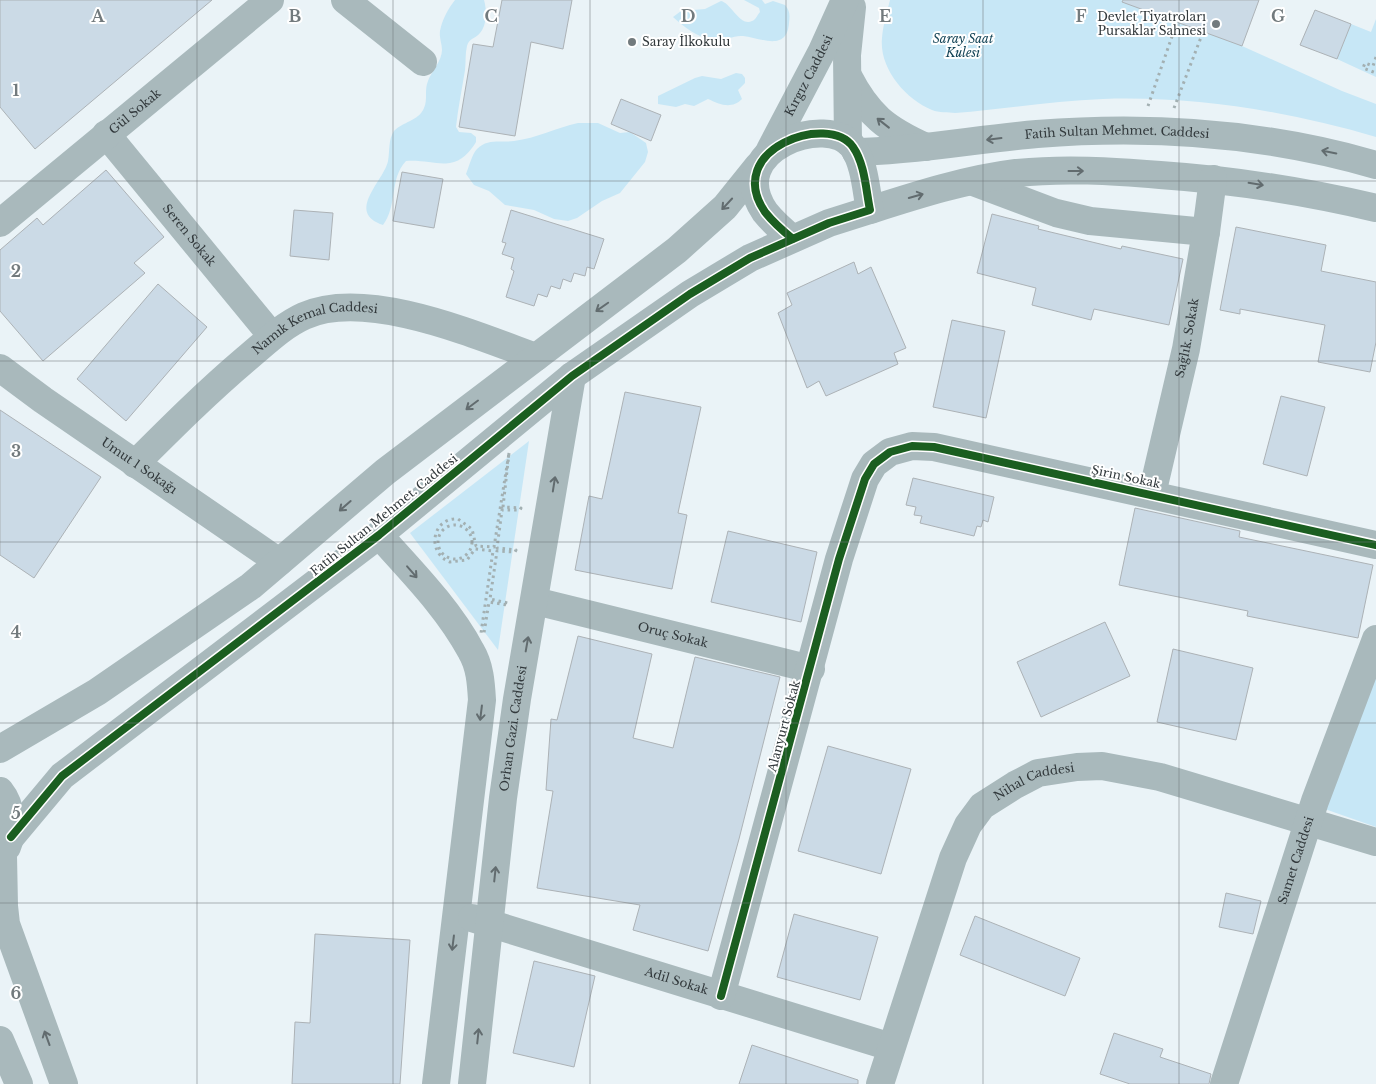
<svg xmlns="http://www.w3.org/2000/svg" width="1376" height="1084" viewBox="0 0 1376 1084" font-family="'Libre Baskerville',serif">
	<rect width="100%" height="100%" fill="#eaf3f7"/>
	<g fill="#c7e7f6">
		<path d="M455 0H484C487 10 487 25 480 33 475 39 469 38 467 46 465 54 466 62 465 70 462 89 458 108 456 127L459 132 471 133 476 137V142C455 176 437 159 406 161 389 179 398 205 383 225 345 212 384 181 388 161 390 151 388 140 394 131 402 122 419 121 424 108 428 99 424 90 428 81 431 72 442 61 442 50 442 44 439 37 440 31 442 20 448 9 455 0Z"/>
		<path d="M744 0H762L765 4 773 1 785 5C790 11 790 15 789 23 787 52 761 38 743 36 732 35 724 42 713 40 697 37 685 28 673 17L681 11 705 9 721 1C731 3 740 27 752 21 756 20 757 15 760 12L759 8Z"/>
		<path d="M890 0H1121L1242 46 1342 91 1376 104V137C1288 111 1195 96 1103 99 1053 101 1004 109 955 113 948 112 939 113 932 110 905 99 879 68 882 38 883 25 887 12 890 0Z"/>
		<path d="M1376 19V77L1337 59 1351 24 1371 32Z"/>
		<path d="M736 73 742 74 745 78V83L738 90 742 99C731 110 719 104 708 99L694 106 685 104 676 107 658 104V96L695 78 702 76 721 79Z"/>
		<path d="M578 123H598L620 133 630 132 646 143 648 152 645 162 620 193 602 201 577 218 568 221 554 219 534 210 505 205 489 191 474 185 466 174C469 167 472 154 477 149 488 138 501 143 514 141 537 138 556 128 578 123Z"/>
		<path d="M529 441 498 650 410 533Z"/>
		<path d="M1376 677V827L1322 808Z"/>
	</g>
	<g fill="#cbdae6" stroke="#acb2b6">
		<path d="M0 0H212L35 149 0 107Z"/>
		<path d="M502 0H572L563 49 531 42 515 136 459 127 473 44 493 47Z"/>
		<path d="M1123 0H1259L1242 46 1122 2Z"/>
		<path d="M1315 10 1351 24 1337 59 1300 45Z"/>
		<path d="M621 99 661 115 651 141 611 124Z"/>
		<path d="M106 170 164 237 134 263 145 273 43 361 0 311V250L37 218 43 225Z"/>
		<path d="M402 172 443 179 434 228 393 221Z"/>
		<path d="M294 210 333 213 329 260 290 256Z"/>
		<path d="M511 210 604 239 594 269 587 267 585 276 574 273 571 282 563 279 560 289 551 286 547 297 538 294 534 306 506 297 514 271 511 269 514 258 502 254 506 243 502 242Z"/>
		<path d="M992 214 1039 226 1038 229 1121 249 1122 246 1183 259 1169 325 1094 309 1091 320 1032 305 1036 288 977 273Z"/>
		<path d="M1236 227 1326 245 1321 271 1376 282V342L1370 372 1318 362 1325 325 1240 309V314L1220 310Z"/>
		<path d="M854 262 858 274 871 267 906 348 894 353 898 364 826 396 819 381 807 388 778 313 792 305 787 293Z"/>
		<path d="M158 284 207 327 126 421 77 379Z"/>
		<path d="M952 320 1005 331 986 418 933 407Z"/>
		<path d="M625 392 701 407 678 513 687 515 672 589 575 570 589 496 602 499Z"/>
		<path d="M1281 396 1325 407 1307 476 1263 464Z"/>
		<path d="M0 410 101 477 34 578 0 555Z"/>
		<path d="M913 478 994 497 988 522 983 520 981 527 977 526 974 536 920 523 922 516 914 515 916 507 906 505Z"/>
		<path d="M1135 508 1240 531 1239 537 1373 565 1358 638 1247 616 1248 611 1119 585Z"/>
		<path d="M728 531 817 552 801 622 711 602Z"/>
		<path d="M1105 622 1130 676 1041 717 1017 662Z"/>
		<path d="M578 636 652 654 633 738 673 748 695 657 780 677 739 839 708 951 633 930 640 905 537 888 553 791 546 790 551 719 557 720Z"/>
		<path d="M1173 649 1253 668 1236 740 1157 722Z"/>
		<path d="M828 746 911 769 881 874 798 851Z"/>
		<path d="M1226 893 1261 901 1253 934 1219 927Z"/>
		<path d="M794 914 878 937 860 1000 777 977Z"/>
		<path d="M975 916 1080 958 1065 996 960 955Z"/>
		<path d="M315 934 410 940 400 1084H292L295 1022 310 1023Z"/>
		<path d="M534 961 595 976 574 1067 513 1053Z"/>
		<path d="M1114 1033 1163 1049 1160 1057 1211 1074 1209 1084H1130L1100 1074Z"/>
		<path d="M752 1045 858 1080V1084H739Z"/>
	</g>
	<g fill="none" stroke-linecap="round" stroke-linejoin="round">
		<g stroke="#a3b0b2" stroke-width="3" stroke-dasharray="2.5 4" stroke-linecap="butt">
			<path d="M1376 57 1373 66 1365 63 1363 68 1376 73"/>
			<path d="M1148 106 1177 22"/>
			<path d="M1174 108 1203 32"/>
			<path d="M509 453 503 507 521 508 520 510H502L497 548 516 550 515 552 497 551 490 599 508 603 507 605 489 602 484 633H481L493 551 475 549 467 560 450 562C426 553 432 517 458 519L472 529 476 546 494 547Z"/>
			<circle cx="455" cy="542" r="17"/>
		</g>
		<g stroke="#a9b9bc" stroke-width="28">
			<path d="M345 0 423 62"/>
			<path d="M848 76C868 115 886 129 926 147"/>
			<path id="s1" d="M106 134 272 336"/>
			<path d="M848 142 847 55 852 7"/>
			<path id="s2" d="M770 150 822 51 845 0"/>
			<path id="s3" d="M856 152C916 151 977 139 1037 134 1151 125 1266 133 1376 165"/>
			<path d="M973 182 1056 213 1090 221 1206 232"/>
			<path d="M870 210C917 195 967 179 1016 173 1064 168 1112 171 1160 175 1233 180 1304 191 1376 208"/>
			<path id="s4" d="M0 223 270 0"/>
			<path id="s5" d="M0 368 43 400 279 562"/>
			<path id="s6" d="M135 464C171 428 207 392 246 359 264 344 282 326 304 316 366 288 475 335 536 357"/>
			<path id="s7" d="M1152 494 1186 349 1206 232 1213 179"/>
			<path d="M379 535C412 572 448 608 471 651 480 666 481 683 482 700L436 1084"/>
			<path id="s8" d="M535 601 811 669"/>
			<path d="M0 749 97 692 251 586 385 472 677 250 725 207 758 166"/>
			<path d="M0 791C12 806 14 830 7 847"/>
			<path d="M11 837 62 776 379 535 572 376 690 294 750 258 829 223 870 210C866 191 865 164 853 147 829 112 722 149 765 212 773 222 783 231 793 239"/>
			<path d="M3 856 4 906 6 924 64 1084"/>
			<path id="s9" d="M472 918 891 1047"/>
			<path d="M721 996 839 559 865 479 874 464 890 452 912 446 934 447 1376 545"/>
			<path d="M0 1040 19 1084"/>
			<path id="s10" d="M472 1084 503 798 517 699 572 376"/>
			<path id="s11" d="M880 1084 953 858 968 825 982 806 1015 785 1038 773 1077 767 1102 766 1160 777 1376 842"/>
			<path id="s12" d="M1224 1084 1315 801 1376 639"/>
		</g>
		<g stroke="#fff" stroke-width="11">
			<g id="cycleway">
				<path d="M11 837 62 776 379 535 572 376 690 294 750 258 829 223 870 210C866 191 865 164 853 147 829 112 722 149 765 212 773 222 783 231 793 239"/>
				<path d="M721 996 839 559 865 479 874 464 890 452 912 446 934 447 1376 545"/>
			</g>
		</g>
		<use href="#cycleway" stroke="#1b5e20" stroke-width="8"/>
	</g>
	<defs><path id="oneway-shaft" d="M-6 0H5M1.5-3L5.5 0L1.5 3" fill="none" stroke-width="1.6" stroke-linecap="round" stroke-linejoin="round" transform="scale(1.25)"/></defs>
	<g stroke="#626c6f">
		<use href="#oneway-shaft" transform="translate(883 123) rotate(-142)"/>
		<use href="#oneway-shaft" transform="translate(994 139) rotate(173)"/>
		<use href="#oneway-shaft" transform="translate(1329 152) rotate(-169)"/>
		<use href="#oneway-shaft" transform="translate(1076 171)"/>
		<use href="#oneway-shaft" transform="translate(1256 184) rotate(9)"/>
		<use href="#oneway-shaft" transform="translate(916 196) rotate(-16)"/>
		<use href="#oneway-shaft" transform="translate(727 204) rotate(133)"/>
		<use href="#oneway-shaft" transform="translate(602 307) rotate(145)"/>
		<use href="#oneway-shaft" transform="translate(472 405) rotate(143)"/>
		<use href="#oneway-shaft" transform="translate(554 484) rotate(-81)"/>
		<use href="#oneway-shaft" transform="translate(345 506) rotate(139)"/>
		<use href="#oneway-shaft" transform="translate(412 572) rotate(49)"/>
		<use href="#oneway-shaft" transform="translate(527 644) rotate(-80)"/>
		<use href="#oneway-shaft" transform="translate(481 713) rotate(97)"/>
		<use href="#oneway-shaft" transform="translate(495 874) rotate(-84)"/>
		<use href="#oneway-shaft" transform="translate(453 943) rotate(97)"/>
		<use href="#oneway-shaft" transform="translate(478 1036) rotate(-84)"/>
		<use href="#oneway-shaft" transform="translate(47 1038) rotate(-110)"/>
	</g>
	<path fill="none" stroke="#727a7d" stroke-width="1" stroke-opacity="0.55" d="M197 0V1084M393 0V1084M590 0V1084M786 0V1084M983 0V1084M1179 0V1084M0 181H1376M0 361H1376M0 542H1376M0 723H1376M0 903H1376"/>
	<g fill="#727a7d" stroke="#fff" stroke-width="2">
		<circle cx="1216" cy="24" r="5"/>
		<circle cx="632" cy="42" r="5"/>
	</g>
	<g text-anchor="middle" stroke-width="4" stroke-linejoin="round" paint-order="stroke">
		<g font-size="12" fill="#32393c" stroke="#fff" text-anchor="end">
			<text x="1206" y="21">Devlet Tiyatroları<tspan x="1206" dy="14">Pursaklar Sahnesi</tspan></text>
			<text x="642" y="46" text-anchor="start">Saray İlkokulu</text>
		</g>
		<g font-size="12" font-style="italic" fill="#124356" stroke="#fff">
			<text x="963" y="43">Saray Saat<tspan x="963" dy="14">Kulesi</tspan></text>
		</g>
		<g font-size="12" fill="#32393c" stroke="#fff">
			<text dy="4" stroke="none"><textPath href="#s2" startOffset="84">Kırgız Caddesi</textPath></text>
			<text dy="4" stroke="none"><textPath href="#s4" startOffset="175">Gül Sokak</textPath></text>
			<text dy="4" stroke="none"><textPath href="#s3" startOffset="262">Fatih Sultan Mehmet. Caddesi</textPath></text>
			<text dy="4" stroke="none"><textPath href="#s1" startOffset="131">Seren Sokak</textPath></text>
			<text dy="4" stroke="none"><textPath href="#s6" startOffset="232">Namık Kemal Caddesi</textPath></text>
			<text dy="4" stroke="none"><textPath href="#s7" startOffset="160">Sağlık. Sokak</textPath></text>
			<text dy="4" stroke="none"><textPath href="#s5" startOffset="170">Umut 1 Sokağı</textPath></text>
			<text transform="translate(1126 477) rotate(12)" y="4">Şirin Sokak</text>
			<text transform="translate(384 515) rotate(-39)" y="4">Fatih Sultan Mehmet. Caddesi</text>
			<text dy="4" stroke="none"><textPath href="#s8" startOffset="142">Oruç Sokak</textPath></text>
			<text transform="translate(784 726) rotate(-75)" y="4">Alanyurt Sokak</text>
			<text dy="4" stroke="none"><textPath href="#s10" startOffset="358">Orhan Gazi. Caddesi</textPath></text>
			<text dy="4" stroke="none"><textPath href="#s11" startOffset="356">Nihal Caddesi</textPath></text>
			<text dy="4" stroke="none"><textPath href="#s12" startOffset="235">Samet Caddesi</textPath></text>
			<text dy="4" stroke="none"><textPath href="#s9" startOffset="214">Adil Sokak</textPath></text>
		</g>
	</g>
	<g font-size="16" text-anchor="middle" font-weight="bold" fill="#727a7d" stroke="#fff" stroke-width="4" stroke-linejoin="round" paint-order="stroke">
		<text x="98" y="22">A</text>
		<text x="295" y="22">B</text>
		<text x="491" y="22">C</text>
		<text x="688" y="22">D</text>
		<text x="885" y="22">E</text>
		<text x="1081" y="22">F</text>
		<text x="1278" y="22">G</text>
		<text x="16" y="96">1</text>
		<text x="16" y="277">2</text>
		<text x="16" y="457">3</text>
		<text x="16" y="638">4</text>
		<text x="16" y="819">5</text>
		<text x="16" y="999">6</text>
	</g>
</svg>
